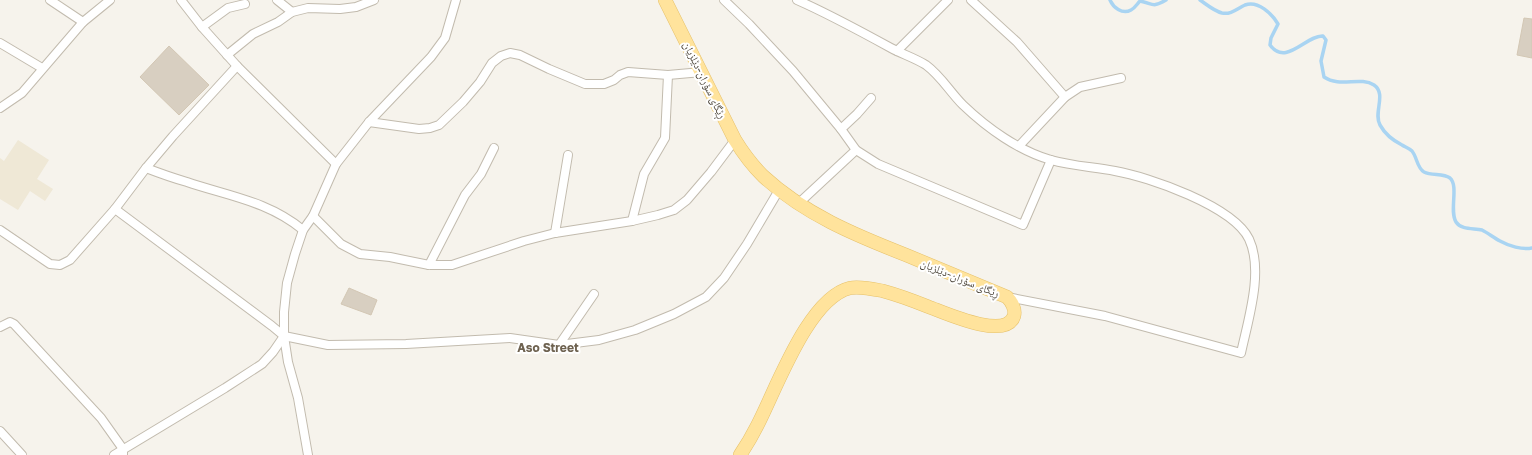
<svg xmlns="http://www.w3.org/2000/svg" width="1532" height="455" viewBox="0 0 1532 455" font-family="'Golos Text','Noto Naskh Arabic',sans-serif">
	<rect width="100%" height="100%" fill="#f6f3ec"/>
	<path fill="#efe8d6" d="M18 140 49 160 37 179 53 189 45 201 30 191 18 210 0 199V158L4 161Z"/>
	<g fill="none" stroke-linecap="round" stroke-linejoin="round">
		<g stroke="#a9d4f2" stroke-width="3.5">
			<path d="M1110 0C1113 7 1122 15 1131 10 1135 8 1137 4 1140 1 1154 4 1152 8 1166 0"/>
			<path d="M1200 0C1206 4 1214 11 1222 13 1231 15 1238 8 1245 5 1258 0 1272 14 1278 24L1271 38 1270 45C1286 67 1306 35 1323 36L1326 40 1321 61 1324 77C1340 88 1360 76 1374 85 1387 94 1373 113 1380 125 1385 134 1392 140 1402 145 1405 147 1409 148 1412 151 1417 157 1417 168 1424 172 1432 176 1443 173 1450 178 1459 186 1449 211 1456 222 1461 230 1474 228 1482 230 1488 233 1494 238 1500 241 1509 246 1522 250 1532 248"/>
		</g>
	</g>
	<g fill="#d8cfc1" stroke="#d3c7b4">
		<path d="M1524 18 1532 19V58L1517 55Z"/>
		<path d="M169 46 209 85 179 115 140 77Z"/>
		<path d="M349 288 377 300 371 315 341 304Z"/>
	</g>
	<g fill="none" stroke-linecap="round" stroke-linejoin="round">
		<g stroke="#c2bbae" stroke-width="10">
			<g id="minor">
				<path d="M50 0 83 22"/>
				<path d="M181 0 202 27 237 66 336 164"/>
				<path d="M277 0 292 12"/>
				<path d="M724 0 749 24 793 71 841 129 856 150 878 164 1023 225 1051 160"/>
				<path d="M797 0C829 14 860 31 891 48 902 54 915 58 926 65 941 76 950 92 963 105 987 128 1019 151 1051 160 1072 166 1094 167 1115 171 1149 177 1233 206 1249 239 1264 271 1248 320 1241 353L1105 316 1007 297"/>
				<path d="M971 0 1017 42 1065 97 1019 146"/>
				<path d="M202 27 228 8 245 4"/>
				<path d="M0 43 42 68"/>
				<path d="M897 51 948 0"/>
				<path d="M227 55 253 34 278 22 292 12 308 8 340 9 356 7 374 0"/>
				<path d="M1065 97 1080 87 1121 78"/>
				<path d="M0 108 22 93 83 22 110 0"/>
				<path d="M369 122 419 129 430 128 439 125 463 102 480 82 492 63 501 56 510 53 520 55 549 69 585 84H604L614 80 620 75 628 72 668 75 702 72"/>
				<path d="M841 129 857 114 871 98"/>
				<path d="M146 168C159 173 173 178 187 182 228 196 268 201 303 230"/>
				<path d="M799 203 856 150"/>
				<path d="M115 209 272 326 284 336 328 345 406 344 510 338 559 345 599 340 635 330 674 314 706 297 724 278 747 244 779 190"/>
				<path d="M313 216 341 244 360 254 390 257 429 265H452L524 241 555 233 632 221 658 215 674 210 687 200 711 172 735 140"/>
				<path d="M632 221 644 174 665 138 668 75"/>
				<path d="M0 230 50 264 60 265 70 260 115 209 146 168 173 136 237 66"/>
				<path d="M555 233 568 155"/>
				<path d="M429 265 465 195 481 174 494 148"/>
				<path d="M0 327 10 322 14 324 101 418 123 449V454"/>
				<path d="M559 345 594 294"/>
				<path d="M0 431 22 455"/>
				<path d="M114 455 225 388 262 364 273 352 284 336"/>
				<path d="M308 455 298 398 288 362 284 336V312L287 283 295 254 303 230 313 216 336 164 369 122 431 57 445 38 456 0"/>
			</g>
		</g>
		<g stroke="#e6c16a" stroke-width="14">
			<path id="primary" d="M665 0 735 140C743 153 752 165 763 176 804 214 855 235 906 255 939 269 973 283 1007 297 1011 301 1016 309 1014 316 1006 341 943 312 929 307 914 301 898 295 883 291 873 289 860 286 850 288 808 298 776 390 757 426 752 436 746 446 740 455"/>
		</g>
		<use href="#minor" stroke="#fff" stroke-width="8"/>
		<use href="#primary" stroke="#ffe39c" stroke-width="13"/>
	</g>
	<g text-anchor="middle" stroke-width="4" stroke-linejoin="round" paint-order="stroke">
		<g font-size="11" fill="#4b4439" stroke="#fff">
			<text transform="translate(705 80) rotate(64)" y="4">ڕێگای سۆران-دێلزیان</text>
			<text transform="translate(960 278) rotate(22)" y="4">ڕێگای سۆران-دێلزیان</text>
		</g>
		<g font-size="12" font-weight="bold" fill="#6e6250" stroke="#fff">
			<text x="548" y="352">Aso Street</text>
		</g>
	</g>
</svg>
